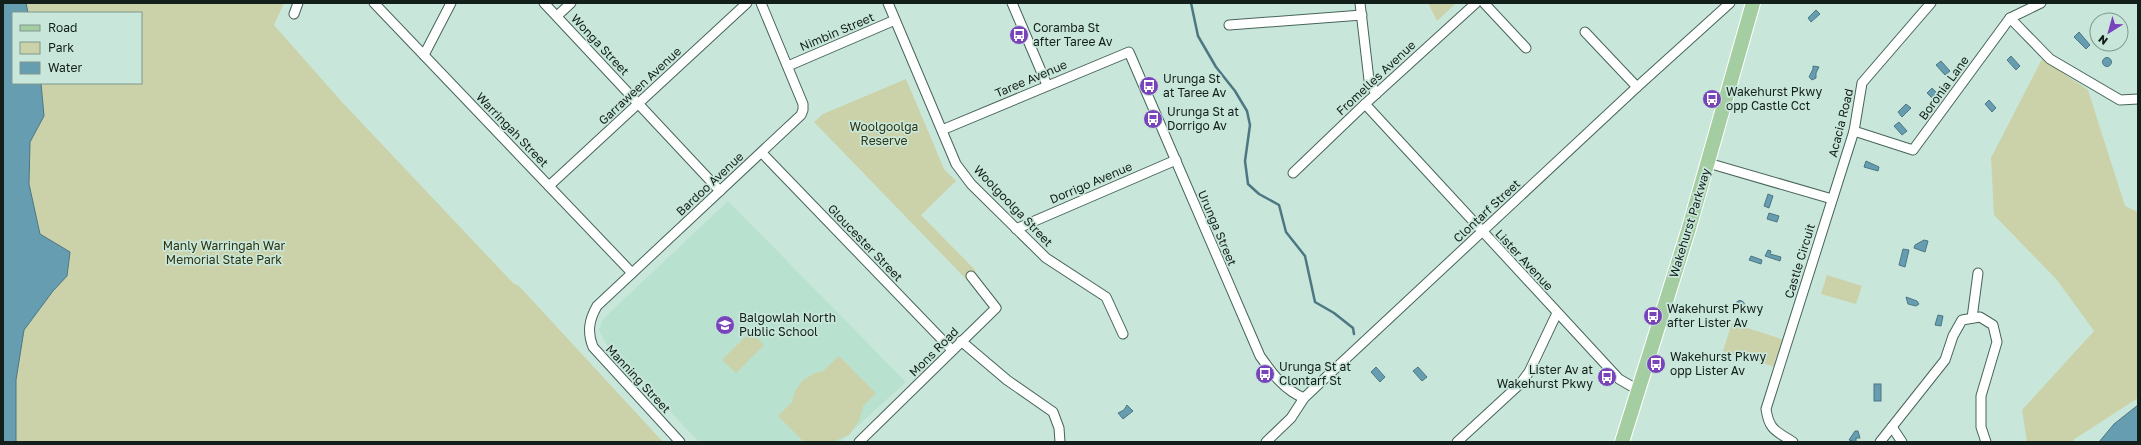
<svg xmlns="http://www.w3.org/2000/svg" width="2141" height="445" viewBox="0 0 2141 445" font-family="'Golos Text',sans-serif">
	<rect width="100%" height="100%" fill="#c8e7da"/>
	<path fill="#b8e1d0" d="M728 201 906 382 840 442H699L606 344 599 330 603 319Z"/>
	<g fill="#cbd2a9" fill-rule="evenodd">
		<path d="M3 3H284L274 25 341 101 513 283 519 286 663 442H3ZM13 13H141V83H13Z"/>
		<path d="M1428 3H1456L1437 21Z"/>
		<path d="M2042 59 2088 90 2125 206 2138 212V398L2073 440 2074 442H2027L2022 410 2094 331 2057 280 1994 215 1991 158Z"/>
		<path d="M906 79 944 169 956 181 921 215 976 271 967 280 814 122 823 114Z"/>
		<path d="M1827 275 1862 286 1856 304 1821 294Z"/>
		<path d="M1732 323 1788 341 1778 368 1723 351Z"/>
		<path d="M751 331 764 345 736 373 722 360Z"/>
		<path d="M839 356 876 393 863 406 860 419 849 435 832 442H804L778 416 792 402 795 391 803 380 815 373 823 371Z"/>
	</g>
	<g fill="#669db0" stroke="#4d7783">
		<path d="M3 3H26L28 13H13V83H41L44 116 30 142 29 184 40 234 70 252 67 276 53 291 24 330 16 380V442H3Z"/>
		<path d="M1816 10 1820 14 1811 22 1808 18Z"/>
		<path d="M2079 32 2090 45 2086 49 2074 37Z"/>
		<path d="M2011 56 2020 66 2016 70 2007 60Z"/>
		<circle cx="2107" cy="62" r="4.5"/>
		<path d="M1941 61 1950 71 1945 75 1936 65Z"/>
		<path d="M1813 66 1819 67 1816 73V78L1812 80 1809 77 1813 69Z"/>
		<path d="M1932 88 1941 97 1936 102 1927 93Z"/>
		<path d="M1989 100 1996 108 1992 112 1985 104Z"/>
		<path d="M1906 104 1911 108 1902 117 1898 112Z"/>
		<path d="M1899 122 1907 131 1902 135 1894 126Z"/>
		<path d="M1866 161 1879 167 1878 171 1864 167Z"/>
		<path d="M1768 194 1773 196 1769 208 1764 206Z"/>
		<path d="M1769 213 1779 216 1777 222 1767 219Z"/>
		<path d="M1924 240 1928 241 1925 252 1914 248 1915 245Z"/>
		<path d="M1903 249 1909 250 1905 267 1899 265Z"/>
		<path d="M1768 250 1771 251 1770 254 1781 257 1780 261 1765 256Z"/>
		<path d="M1751 256 1762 260 1761 264 1749 260Z"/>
		<path d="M1906 297 1917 301 1919 304 1916 306 1908 304Z"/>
		<circle cx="1740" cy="305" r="4.5"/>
		<path d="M1938 315 1943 316 1941 326 1935 325Z"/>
		<path d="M1376 367 1385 377 1380 382 1371 372Z"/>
		<path d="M1418 367 1427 377 1422 381 1413 371Z"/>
		<rect x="1874" y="384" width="7" height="17"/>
		<path d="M1127 405 1133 411 1123 419 1118 413 1124 410Z"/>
		<path d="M2138 405V442H2099L2114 424Z"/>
		<path d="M1855 431H1858L1860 438H1856V442L1849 440Z"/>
	</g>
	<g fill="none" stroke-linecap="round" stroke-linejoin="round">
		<path stroke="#4d7783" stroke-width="2.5" d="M1191 3 1198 36 1216 67 1235 91 1247 111 1250 125 1245 161 1248 184 1259 194 1279 205 1286 232 1305 256 1315 302 1334 313 1353 328 1354 334"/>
		<g stroke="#486459" stroke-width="11">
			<g id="street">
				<path d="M374 3 632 273"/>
				<path d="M544 3 720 191"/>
				<path d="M888 3 956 164 971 184 1046 258 1106 297 1123 334"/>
				<path d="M1012 3 1047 85"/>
				<path d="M1360 3 1369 80 1376 94"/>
				<path d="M1484 3 1526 48"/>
				<path d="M294 14 298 3"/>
				<path d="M557 16 571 3"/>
				<path d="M2010 18 2050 59 2120 100 2138 99"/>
				<path d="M1229 25 1362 15"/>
				<path d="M1585 32 1637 87"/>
				<path d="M424 55 451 3"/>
				<path d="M788 66 895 20"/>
				<path d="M1365 104 1619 379 1638 390"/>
				<path d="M942 130 1129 52 1260 356C1272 373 1284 390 1304 398"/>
				<path d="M1854 131 1913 150 2010 18 2041 3"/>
				<path d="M762 153 952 350"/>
				<path d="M1708 163 1832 199"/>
				<path d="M1293 173 1365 104 1476 3"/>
				<path d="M549 186 747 3"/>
				<path d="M1016 229 1176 160"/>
				<path d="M1972 318 1978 273"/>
				<path d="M961 341 1007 380 1053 412 1059 428 1060 442"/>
				<path d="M1892 427 1902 442"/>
				<path d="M680 442 593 347C587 332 589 320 597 306L801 115 803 110V104L761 3"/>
				<path d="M859 442 996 308 971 276"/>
				<path d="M1266 442 1291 418 1304 398 1323 380 1637 87 1730 3"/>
				<path d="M1457 442 1520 384 1529 372 1557 313"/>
				<path d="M1793 442C1776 431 1769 430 1766 409L1854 131 1862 83 1931 3"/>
				<path d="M1880 442 1945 360 1953 336 1962 320 1980 317 1993 325 1997 342 1981 396V427L1986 442"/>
			</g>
		</g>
		<g stroke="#fff" stroke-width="16">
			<path id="primary" d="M1622 442 1689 228 1753 3"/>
		</g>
		<use href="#street" stroke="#fff" stroke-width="9"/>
		<use href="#primary" stroke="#a4cda1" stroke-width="14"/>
	</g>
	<defs>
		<g id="bus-disc" transform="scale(1)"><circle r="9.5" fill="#7944bb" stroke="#c8e7da"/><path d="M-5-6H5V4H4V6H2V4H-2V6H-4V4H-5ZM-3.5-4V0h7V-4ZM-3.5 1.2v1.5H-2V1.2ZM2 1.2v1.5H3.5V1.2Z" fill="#fff"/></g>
		<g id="school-disc" transform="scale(1)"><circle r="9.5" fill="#7944bb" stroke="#c8e7da"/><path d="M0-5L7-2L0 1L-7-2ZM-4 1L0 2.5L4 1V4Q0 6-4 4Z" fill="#fff"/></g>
	</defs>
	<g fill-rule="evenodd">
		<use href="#bus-disc" x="1019" y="35"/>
		<use href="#bus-disc" x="1149" y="86"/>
		<use href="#bus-disc" x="1712" y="99"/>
		<use href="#bus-disc" x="1153" y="119"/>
		<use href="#bus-disc" x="1653" y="316"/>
		<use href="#school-disc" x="725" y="325"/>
		<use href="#bus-disc" x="1656" y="364"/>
		<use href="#bus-disc" x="1265" y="374"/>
		<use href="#bus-disc" x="1607" y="377"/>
	</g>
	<g text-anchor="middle" stroke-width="3.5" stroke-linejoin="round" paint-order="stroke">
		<g font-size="12" fill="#131f1b" stroke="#c8e7da" text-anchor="start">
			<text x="1033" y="32">Coramba St<tspan x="1033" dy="14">after Taree Av</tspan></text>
			<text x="1163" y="83">Urunga St<tspan x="1163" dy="14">at Taree Av</tspan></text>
			<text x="1726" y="96">Wakehurst Pkwy<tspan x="1726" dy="14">opp Castle Cct</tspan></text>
			<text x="1167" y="116">Urunga St at<tspan x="1167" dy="14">Dorrigo Av</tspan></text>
			<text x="1667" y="313">Wakehurst Pkwy<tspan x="1667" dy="14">after Lister Av</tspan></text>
			<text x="739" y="322">Balgowlah North<tspan x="739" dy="14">Public School</tspan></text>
			<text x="1670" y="361">Wakehurst Pkwy<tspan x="1670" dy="14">opp Lister Av</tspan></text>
			<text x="1279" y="371">Urunga St at<tspan x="1279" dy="14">Clontarf St</tspan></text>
			<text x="1593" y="374" text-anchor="end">Lister Av at<tspan x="1593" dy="14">Wakehurst Pkwy</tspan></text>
		</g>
		<g font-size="12" fill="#131f1b" stroke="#c8e7da">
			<text transform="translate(837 32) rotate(-23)" y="4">Nimbin Street</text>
			<text transform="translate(600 45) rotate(47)" y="4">Wonga Street</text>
			<text transform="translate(1376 78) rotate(-43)" y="4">Fromelles Avenue</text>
			<text transform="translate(1031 79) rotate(-23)" y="4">Taree Avenue</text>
			<text transform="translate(640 86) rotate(-43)" y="4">Garraween Avenue</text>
			<text transform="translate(1944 88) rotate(-54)" y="4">Boronia Lane</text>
			<text transform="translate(1841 123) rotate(-76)" y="4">Acacia Road</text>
			<text transform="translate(512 130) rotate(46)" y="4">Warringah Street</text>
			<text transform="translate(1091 183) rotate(-23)" y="4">Dorrigo Avenue</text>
			<text transform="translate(710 184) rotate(-43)" y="4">Bardoo Avenue</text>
			<text transform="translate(1013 206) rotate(46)" y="4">Woolgoolga Street</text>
			<text transform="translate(1487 211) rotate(-43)" y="4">Clontarf Street</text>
			<text transform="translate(1690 223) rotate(-73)" y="4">Wakehurst Parkway</text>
			<text transform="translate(1217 228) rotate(67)" y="4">Urunga Street</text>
			<text transform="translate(865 243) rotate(46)" y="4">Gloucester Street</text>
			<text transform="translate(1524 260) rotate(47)" y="4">Lister Avenue</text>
			<text transform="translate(1800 261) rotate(-73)" y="4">Castle Circuit</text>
			<text transform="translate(934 352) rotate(-45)" y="4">Mons Road</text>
			<text transform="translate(638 379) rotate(47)" y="4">Manning Street</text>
		</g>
		<g font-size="12" fill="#2f340f" stroke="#c8e7da">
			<text x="884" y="131">Woolgoolga<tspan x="884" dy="14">Reserve</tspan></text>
			<text x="224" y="250">Manly Warringah War<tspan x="224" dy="14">Memorial State Park</tspan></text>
		</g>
	</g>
	<rect width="2141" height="445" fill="none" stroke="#131f1b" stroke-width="8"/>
	<rect x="12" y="12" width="130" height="72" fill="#c8e7da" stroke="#80978e"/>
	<rect x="20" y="25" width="20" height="6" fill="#a4cda1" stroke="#80978e"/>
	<text x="48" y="32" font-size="12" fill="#131f1b">Road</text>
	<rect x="20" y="42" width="20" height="12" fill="#cbd2a9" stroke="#80978e"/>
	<text x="48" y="52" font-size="12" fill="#131f1b">Park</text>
	<rect x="20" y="62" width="20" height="12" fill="#669db0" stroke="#80978e"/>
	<text x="48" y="72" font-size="12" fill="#131f1b">Water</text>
	<g transform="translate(2109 32) rotate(217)"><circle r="19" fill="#c8e7da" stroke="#80978e"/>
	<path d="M0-3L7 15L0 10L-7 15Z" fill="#7944bb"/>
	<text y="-6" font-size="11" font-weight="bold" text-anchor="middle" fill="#131f1b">N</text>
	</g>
</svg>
